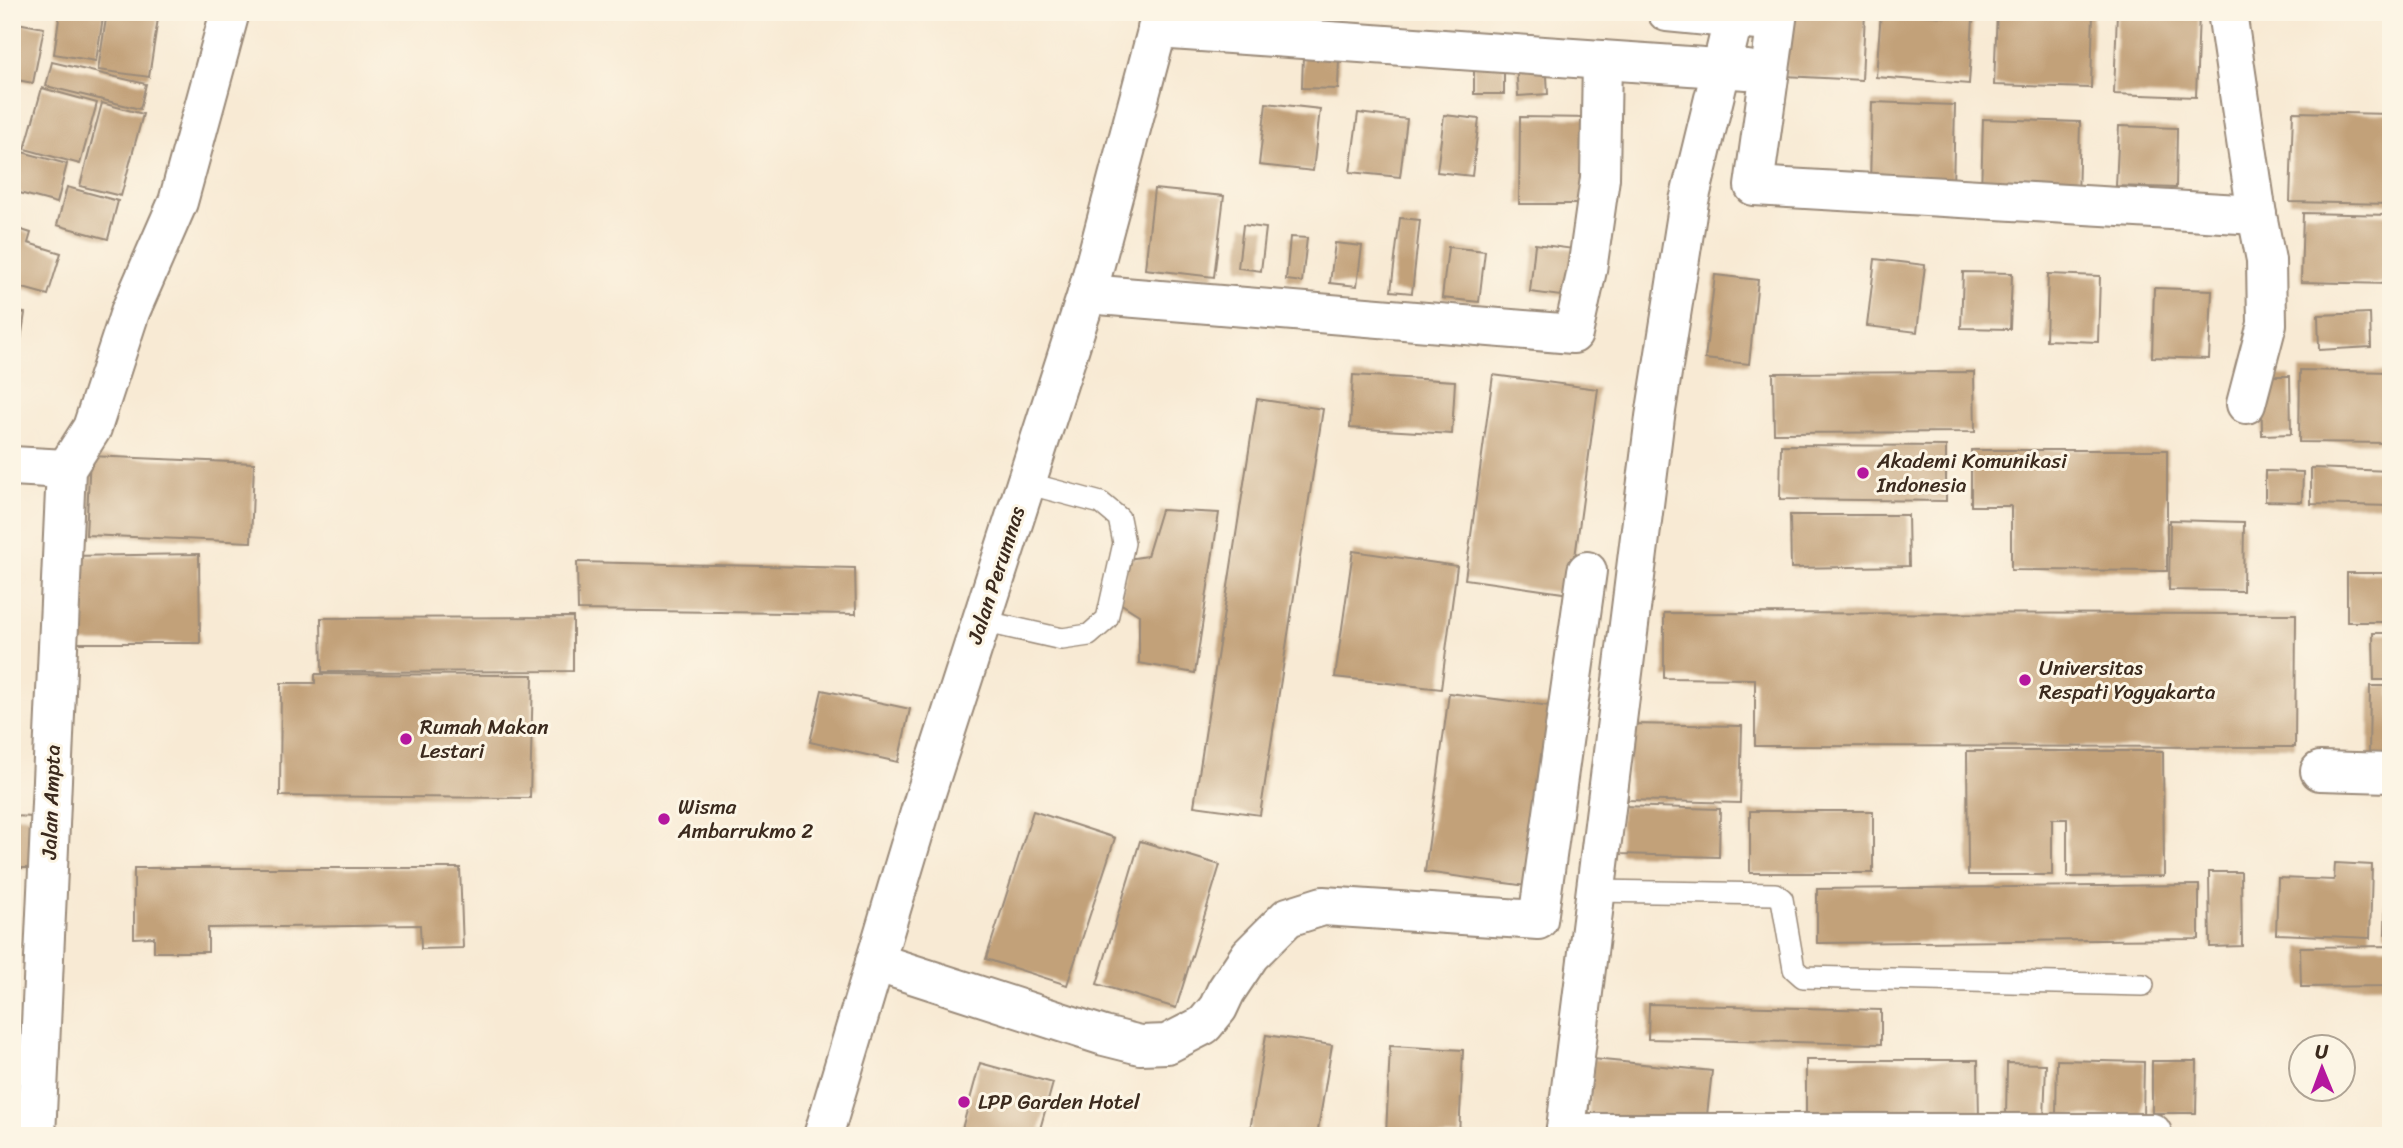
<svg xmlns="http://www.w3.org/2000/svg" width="2403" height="1148" viewBox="0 0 2403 1148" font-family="Sriracha,sans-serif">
	<rect width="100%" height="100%" fill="#fcf5e5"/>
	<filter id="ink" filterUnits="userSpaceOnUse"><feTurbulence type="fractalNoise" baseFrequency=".0143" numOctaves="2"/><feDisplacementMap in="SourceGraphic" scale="14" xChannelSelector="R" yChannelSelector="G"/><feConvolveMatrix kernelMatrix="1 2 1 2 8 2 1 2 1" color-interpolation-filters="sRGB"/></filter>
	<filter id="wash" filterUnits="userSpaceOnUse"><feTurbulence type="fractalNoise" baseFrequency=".00686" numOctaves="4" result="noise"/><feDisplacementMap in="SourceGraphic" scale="28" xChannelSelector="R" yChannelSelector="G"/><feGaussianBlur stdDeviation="1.57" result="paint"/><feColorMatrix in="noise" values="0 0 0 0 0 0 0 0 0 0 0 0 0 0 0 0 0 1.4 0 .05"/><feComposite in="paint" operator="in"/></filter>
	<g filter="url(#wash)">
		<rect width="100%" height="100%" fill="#f8ead4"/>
		<g id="blocks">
			<g fill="#c2a179">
				<path d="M60 12H104L96 61 54 54Z"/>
				<path d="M107 12H159L149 77 98 70Z"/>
				<path d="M1788 12H1865L1862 80 1785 76Z"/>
				<path d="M1881 12 1973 19 1969 84 1876 77Z"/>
				<path d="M1997 12H2093L2091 88 1994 85Z"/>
				<path d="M2117 12H2199L2196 97 2114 94Z"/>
				<path d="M12 22 44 28 33 83 12 79Z"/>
				<path d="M1303 55 1339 57 1338 89 1302 88Z"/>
				<path d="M1546 59 1548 94 1518 96 1516 61Z"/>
				<path d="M52 62 146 84 140 109 46 86Z"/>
				<rect x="1474" y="63" width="30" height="31"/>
				<path d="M42 88 97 103 80 164 25 149Z"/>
				<path d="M1872 102 1955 105 1953 187 1870 185Z"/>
				<path d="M102 103 143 114 121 196 80 186Z"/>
				<path d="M1266 103 1320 109 1313 171 1259 165Z"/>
				<path d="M2293 112 2391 114V204L2290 202Z"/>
				<path d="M1358 113 1407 119 1400 177 1350 172Z"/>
				<path d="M1444 115 1479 119 1472 176 1437 172Z"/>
				<path d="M1520 117 1592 118 1591 204H1519Z"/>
				<path d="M1983 119 2080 122 2078 200 1981 196Z"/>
				<path d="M2119 126 2177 128 2176 188 2116 186Z"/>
				<path d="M22 152 67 164 57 203 12 191Z"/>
				<path d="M67 187 118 201 108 239 57 225Z"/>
				<path d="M1154 189 1224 196 1214 277 1145 269Z"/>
				<path d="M2303 213 2391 215V284L2301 282Z"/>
				<path d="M1400 218 1420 220 1412 293 1391 291Z"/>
				<path d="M1243 225 1266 228 1261 271 1238 268Z"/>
				<path d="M12 227 31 233 28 243 61 253 48 295 12 285Z"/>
				<path d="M1290 237 1307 238 1302 282 1286 280Z"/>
				<path d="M1335 243 1362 246 1357 286 1330 283Z"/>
				<path d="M1535 244 1574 249 1568 297 1530 292Z"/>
				<path d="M1448 247 1485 251 1479 302 1442 298Z"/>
				<path d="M1875 259 1925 265 1917 332 1867 326Z"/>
				<path d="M1963 272 2012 273 2010 329 1961 328Z"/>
				<path d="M2048 274 2100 276 2098 342 2046 340Z"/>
				<path d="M1715 275 1758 280 1749 364 1705 359Z"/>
				<path d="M2154 288 2212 290 2209 359 2152 357Z"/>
				<path d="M12 311 25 313 14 386H12Z"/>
				<path d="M2370 313 2371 347 2319 350 2318 315Z"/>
				<path d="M2300 370 2391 372V443L2299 442Z"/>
				<path d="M1974 372 1975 432 1774 433 1773 373Z"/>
				<path d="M1353 375 1455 381 1452 434 1350 428Z"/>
				<path d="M1493 375 1598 389 1570 594 1465 579Z"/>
				<path d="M2261 376H2290L2291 434 2262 435Z"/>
				<path d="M1257 399 1323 409 1260 815 1194 806Z"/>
				<path d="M1781 445 1946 446V501L1780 499Z"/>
				<path d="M1971 450H2167V571L2011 570V506H1971Z"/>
				<path d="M90 456 254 463 251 542 86 535Z"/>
				<path d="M2311 468 2391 471V506L2311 504Z"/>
				<path d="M2265 471 2303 472 2302 502 2265 501Z"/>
				<path d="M1161 510 1219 513 1195 673 1139 663V615L1120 603 1128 559 1147 556Z"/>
				<path d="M1790 515H1908L1909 566 1791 568Z"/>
				<path d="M2170 520 2244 522 2243 591 2169 590Z"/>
				<path d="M1353 551 1457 566 1441 689 1335 677Z"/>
				<path d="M199 554 200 643H71L69 556Z"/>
				<path d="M577 562 855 568 856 614 578 610Z"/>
				<rect x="2347" y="573" width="44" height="49"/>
				<path d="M1664 613 2296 614 2295 747 1755 746V679L1664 678Z"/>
				<path d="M573 617V671L322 672 321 618Z"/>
				<path d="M2373 633H2391V680H2374Z"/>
				<path d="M315 674 533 675 530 798 280 796 281 683H315Z"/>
				<path d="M2370 686H2391V756H2369Z"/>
				<path d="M822 690 910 709 898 762 810 742Z"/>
				<path d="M1449 693 1558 707 1534 887 1425 872Z"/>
				<path d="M1630 724 1742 726 1740 803 1628 800Z"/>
				<path d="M1967 751H2163L2164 876 2067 877V819H2052V875H1968Z"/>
				<path d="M1621 806 1720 809 1719 857 1620 854Z"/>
				<path d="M1033 811 1115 838 1067 985 986 959Z"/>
				<rect x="1750" y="811" width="123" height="62"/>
				<path d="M12 816 34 817 33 868H12Z"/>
				<path d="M1140 841 1220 865 1176 1008 1097 984Z"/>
				<path d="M2387 854H2391V935L2385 934Z"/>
				<path d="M2335 863 2372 865 2370 938 2276 934 2278 878 2334 880Z"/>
				<path d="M134 868H460L463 948 421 949 420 925 208 928V952H154V937L134 938Z"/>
				<path d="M2209 872H2241L2242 946 2210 947Z"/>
				<path d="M2199 885V939L1817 943V889Z"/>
				<path d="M2391 946V986L2301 987 2300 947Z"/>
				<path d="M1649 1004 1881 1010V1044L1648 1039Z"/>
				<path d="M1266 1035 1332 1045 1317 1136H1249Z"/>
				<path d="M1390 1046 1463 1050 1459 1136H1386Z"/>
				<path d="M1593 1059 1712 1071 1705 1132 1588 1120Z"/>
				<path d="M1806 1060H1978L1979 1121H1806Z"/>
				<path d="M2057 1060 2144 1062 2143 1117 2056 1115Z"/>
				<path d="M2152 1061H2197L2196 1113H2152Z"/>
				<path d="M980 1063 1053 1083 1040 1129 1062 1136H960Z"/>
				<path d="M2007 1063 2046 1064 2044 1119 2006 1118Z"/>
			</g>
		</g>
	</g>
	<g filter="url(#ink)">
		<use href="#blocks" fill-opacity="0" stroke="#9a8a79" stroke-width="2"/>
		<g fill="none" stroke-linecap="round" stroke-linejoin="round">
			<g stroke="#9a8a79" stroke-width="24">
				<g id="service">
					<path d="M982 621 1062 639 1089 635 1107 619 1124 543 1119 518 1101 503 1026 483"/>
					<path d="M1596 891 1775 894 1782 899 1794 969 1803 977 2143 985"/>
				</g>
			</g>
			<g stroke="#9a8a79" stroke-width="42">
				<g id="minor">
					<path d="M1667 12 1759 21"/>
					<path d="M1778 12 1754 186 2257 215"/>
					<path d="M2227 12 2257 215 2266 260 2267 324 2246 404"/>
					<path d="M1157 29 1747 70"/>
					<path d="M1087 294 1573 334 1587 270 1600 178 1602 60"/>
					<path d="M12 466 66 469"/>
					<path d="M2320 771 2391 773"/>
					<path d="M875 962 1104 1036 1140 1045 1167 1044 1204 1025 1218 1008 1226 991 1250 955 1288 917 1323 906 1538 920 1587 571"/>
					<path d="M1565 1133H2152"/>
					<path d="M36 1136 66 469 92 428 130 312 178 202 230 12"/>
					<path d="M1565 1136 1655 417 1689 201 1735 12"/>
				</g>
			</g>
			<g stroke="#9a8a79" stroke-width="42">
				<path id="tertiary" d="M823 1136 924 799 1087 294 1162 12"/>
			</g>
			<use href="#service" stroke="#fff" stroke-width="21"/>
			<use href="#minor" stroke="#fff" stroke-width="38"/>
			<use href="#tertiary" stroke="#fff" stroke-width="38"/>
		</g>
	</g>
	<g fill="#b5179e" stroke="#fcf5e5" stroke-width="2.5">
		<circle cx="1863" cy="473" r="7"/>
		<circle cx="2025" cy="680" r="7"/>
		<circle cx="406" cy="739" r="7"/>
		<circle cx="664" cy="819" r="7"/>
		<circle cx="964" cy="1102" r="7"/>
	</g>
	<g text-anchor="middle" stroke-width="6" stroke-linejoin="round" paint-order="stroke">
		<g font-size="21" fill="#3b2a1e" stroke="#fcf5e5" text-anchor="start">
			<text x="1877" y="468">Akademi Komunikasi<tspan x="1877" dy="24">Indonesia</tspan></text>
			<text x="2039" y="675">Universitas<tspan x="2039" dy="24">Respati Yogyakarta</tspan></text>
			<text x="420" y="734">Rumah Makan<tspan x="420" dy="24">Lestari</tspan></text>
			<text x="678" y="814">Wisma<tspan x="678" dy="24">Ambarrukmo 2</tspan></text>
			<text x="978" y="1109">LPP Garden Hotel</text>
		</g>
		<g font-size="21" fill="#3b2a1e" stroke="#fcf5e5">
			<text transform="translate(996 575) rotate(-72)" y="7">Jalan Perumnas</text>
			<text transform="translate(51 802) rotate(-88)" y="7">Jalan Ampta</text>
		</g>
	</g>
	<rect width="2403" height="1148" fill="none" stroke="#fcf5e5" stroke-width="42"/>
	<g transform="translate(2322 1068) rotate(359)"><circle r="33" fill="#fcf5e5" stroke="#afa495" stroke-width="2"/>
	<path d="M0-5L12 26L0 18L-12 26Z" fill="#b5179e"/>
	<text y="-10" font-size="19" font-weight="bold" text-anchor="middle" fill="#3b2a1e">U</text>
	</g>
</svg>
